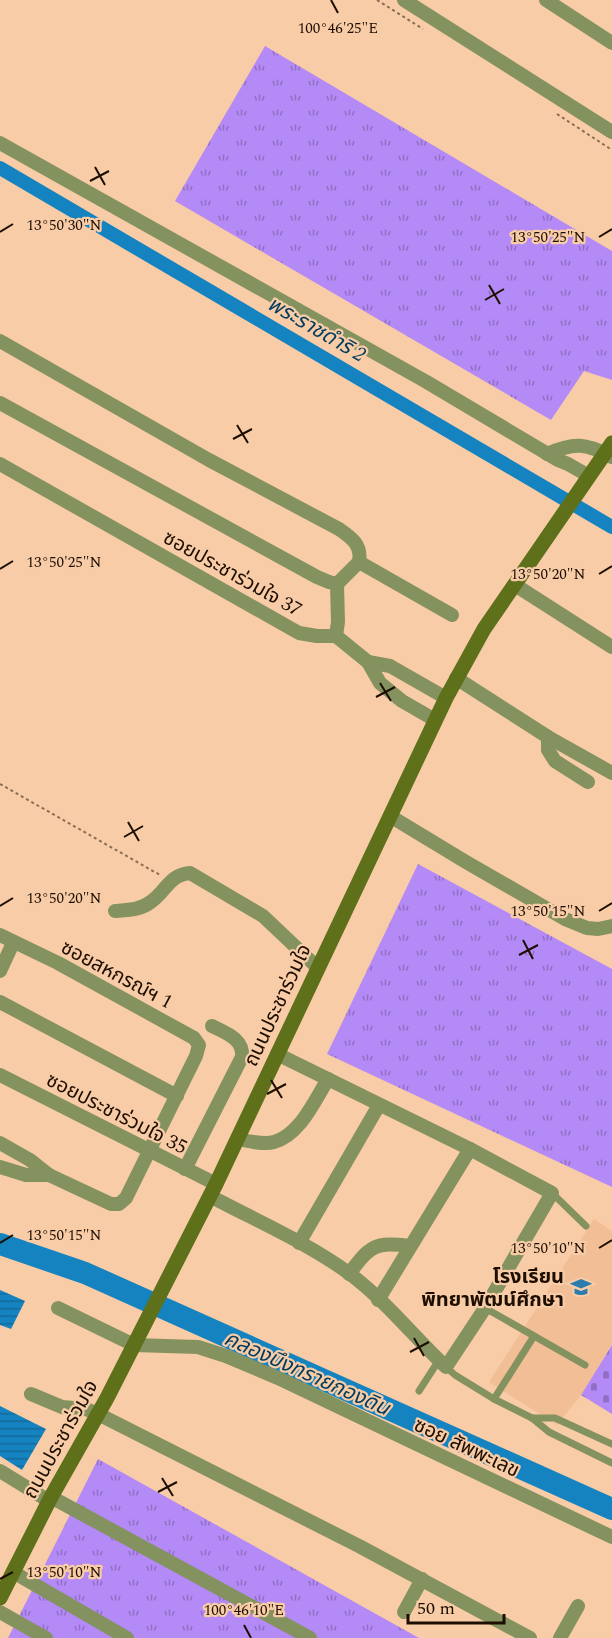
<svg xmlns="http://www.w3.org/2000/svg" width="612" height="1638" viewBox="0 0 612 1638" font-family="Spectral,'Noto Sans Thai',serif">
	<defs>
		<pattern id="grass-tufts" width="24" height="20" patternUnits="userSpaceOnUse" patternTransform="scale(1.5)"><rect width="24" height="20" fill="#b48af6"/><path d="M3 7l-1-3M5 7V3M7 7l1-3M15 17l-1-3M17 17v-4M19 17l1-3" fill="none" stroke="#926fc5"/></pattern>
		<pattern id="cemetery-stones" width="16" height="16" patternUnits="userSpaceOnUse" patternTransform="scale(1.5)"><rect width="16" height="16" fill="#b48af6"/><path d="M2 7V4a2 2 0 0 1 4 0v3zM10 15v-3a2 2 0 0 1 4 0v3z" fill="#926fc5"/></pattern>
		<pattern id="water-rules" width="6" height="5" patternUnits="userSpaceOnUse" patternTransform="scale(1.5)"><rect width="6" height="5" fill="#1583c0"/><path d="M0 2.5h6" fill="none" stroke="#136a9a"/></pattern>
	</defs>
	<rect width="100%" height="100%" fill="#f8cca7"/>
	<path fill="#f1be95" d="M594 1219 612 1231V1344L581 1395 557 1425 489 1382Z"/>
	<g fill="url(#grass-tufts)">
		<path d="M265 46 612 251V380L584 371 551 420 175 201Z"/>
		<path d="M418 864 612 969V1187L327 1054Z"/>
		<path d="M98 1459 419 1638H8Z"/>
	</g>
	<path fill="url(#cemetery-stones)" d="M612 1345V1414L581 1395Z"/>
	<g fill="url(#water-rules)">
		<path d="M0 1290 25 1301 11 1329 0 1325Z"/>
		<path d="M0 1406 46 1429 22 1470 0 1456Z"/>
	</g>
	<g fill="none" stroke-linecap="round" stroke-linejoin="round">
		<path stroke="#1583c0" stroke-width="14" d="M0 168 612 527"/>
		<path stroke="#1583c0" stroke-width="22" d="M0 1244 85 1273 612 1509"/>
		<g stroke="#8a6d54" stroke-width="2" stroke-dasharray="3 3" stroke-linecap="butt">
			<path d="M377 0 423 29"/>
			<path d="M557 114 612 150"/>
			<path d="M0 784 160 875"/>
		</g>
		<g stroke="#84925f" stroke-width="7">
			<path d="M552 1193 586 1226"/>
			<path d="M485 1308 585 1365"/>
			<path d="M446 1367 455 1375 494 1399 532 1418 549 1432 612 1463"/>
			<path d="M419 1391 439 1360"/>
			<path d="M494 1399 534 1336"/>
			<path d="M532 1418H555L612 1444"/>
		</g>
		<g stroke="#84925f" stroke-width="14">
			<path d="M404 0 612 132"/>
			<path d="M546 0 612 43"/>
			<path d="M0 143 425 381 558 460 568 464 589 476"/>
			<path d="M0 341 209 460 339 529C352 538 362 545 359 562"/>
			<path d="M0 403 317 577 329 582 337 584 338 622 336 636"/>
			<path d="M547 454C574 442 586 443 612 457"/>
			<path d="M0 464 299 633 317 636H336L368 662 380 683 402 701 435 720"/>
			<path d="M337 584 359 562 452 615"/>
			<path d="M515 585 612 647"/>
			<path d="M368 662 390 666 446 698"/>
			<path d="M456 678 548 737 612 773"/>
			<path d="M548 737V750L555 761 588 782"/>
			<path d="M390 816 466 862 565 919 587 928 598 929 612 926"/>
			<path d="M115 911C129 910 141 910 152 901 167 890 169 875 190 873L263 916 318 968"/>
			<path d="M0 935 58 963 194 1038 199 1045 196 1056 126 1198 119 1204H111L49 1175H26L0 1167"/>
			<path d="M0 971 13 943"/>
			<path d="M0 1002 177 1096"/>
			<path d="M0 1075 216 1184"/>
			<path d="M237 1139C248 1141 264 1145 274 1142 300 1135 315 1100 328 1079"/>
			<path d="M0 1143 30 1160 49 1175"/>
			<path d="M185 1169 242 1057C244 1039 226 1033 212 1026"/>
			<path d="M210 1196C255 1220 310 1244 350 1274 386 1301 414 1337 446 1367L485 1308 552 1193 470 1149 277 1054"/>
			<path d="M299 1243 379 1105"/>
			<path d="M349 1274C371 1245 374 1242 410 1246"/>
			<path d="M378 1300 470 1149"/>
			<path d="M58 1308 134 1345 198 1347 226 1356 278 1378 612 1537"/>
			<path d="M31 1394 62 1407 86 1409 98 1414 359 1546 530 1638"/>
			<path d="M0 1471 49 1501"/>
			<path d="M51 1497 310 1638"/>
			<path d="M13 1572 127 1638"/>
			<path d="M0 1612 46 1638"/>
			<path d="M404 1612 422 1579"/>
			<path d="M560 1638 578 1606"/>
		</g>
		<path stroke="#5e701a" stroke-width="15" d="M0 1598 51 1497 107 1398 216 1184 446 698 484 629 612 443"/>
	</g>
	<path fill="none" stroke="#1d0e02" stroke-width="2" d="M331 0 338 13M95 167 105 185M90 181 109 171M0 232 13 224M599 237 612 229M489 285 500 304M485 300 504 289M237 425 248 443M233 439 252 429M0 569 13 561M599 574 612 566M380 683 391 701M376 697 395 687M128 822 139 841M124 837 143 826M0 906 13 898M599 911 612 903M523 940 533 959M519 955 538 945M271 1080 282 1098M267 1094 286 1084M0 1243 13 1235M599 1248 612 1240M414 1338 424 1356M410 1352 429 1342M162 1478 173 1496M158 1492 177 1482M0 1579 13 1572M244 1625 251 1638"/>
	<defs>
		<g id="school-bare" transform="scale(1.62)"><path d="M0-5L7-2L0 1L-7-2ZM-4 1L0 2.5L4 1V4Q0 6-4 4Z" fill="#2d7cae" stroke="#f8cca7" stroke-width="2.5" paint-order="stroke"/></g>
	</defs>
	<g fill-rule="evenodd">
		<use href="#school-bare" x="581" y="1287"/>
	</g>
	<g text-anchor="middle" stroke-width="4.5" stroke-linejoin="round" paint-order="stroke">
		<g font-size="20" fill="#1d0e02" stroke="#f8cca7">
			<text transform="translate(233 573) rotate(29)" y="7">ซอยประชาร่วมใจ 37</text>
			<text transform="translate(117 974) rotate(28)" y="7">ซอยสหกรณ์ฯ 1</text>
			<text transform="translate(277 1005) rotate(-65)" y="7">ถนนประชาร่วมใจ</text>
			<text transform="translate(117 1113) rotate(27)" y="7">ซอยประชาร่วมใจ 35</text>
			<text transform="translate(60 1439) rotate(-61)" y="7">ถนนประชาร่วมใจ</text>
			<text transform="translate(467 1447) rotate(25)" y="7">ซอย สัพพะเลข</text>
		</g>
		<g font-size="20" font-weight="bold" fill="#1d0e02" stroke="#f8cca7" text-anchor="end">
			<text x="564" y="1283">โรงเรียน<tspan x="564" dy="23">พิทยาพัฒน์ศึกษา</tspan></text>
		</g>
		<g font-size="21" font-style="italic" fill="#033c5c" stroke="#f8cca7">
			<text transform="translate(317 329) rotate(30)" y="7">พระราชดำริ 2</text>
			<text transform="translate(307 1373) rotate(24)" y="7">คลองบึงทรายกองดิน</text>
		</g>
	</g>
	<g font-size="15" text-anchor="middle" fill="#1d0e02" stroke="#f8cca7" stroke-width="4.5" stroke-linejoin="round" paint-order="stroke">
		<text x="338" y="33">100°46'25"E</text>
		<text x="64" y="230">13°50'30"N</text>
		<text x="548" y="242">13°50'25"N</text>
		<text x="64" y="567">13°50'25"N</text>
		<text x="548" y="579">13°50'20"N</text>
		<text x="64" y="903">13°50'20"N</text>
		<text x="548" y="916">13°50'15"N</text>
		<text x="64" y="1240">13°50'15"N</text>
		<text x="548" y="1253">13°50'10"N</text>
		<text x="64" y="1577">13°50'10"N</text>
		<text x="244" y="1615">100°46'10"E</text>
	</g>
	<path d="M408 1614v9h96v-9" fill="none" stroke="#1d0e02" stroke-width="3"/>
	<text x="417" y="1614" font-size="18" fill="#1d0e02" stroke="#f8cca7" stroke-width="4.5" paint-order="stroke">50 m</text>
</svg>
